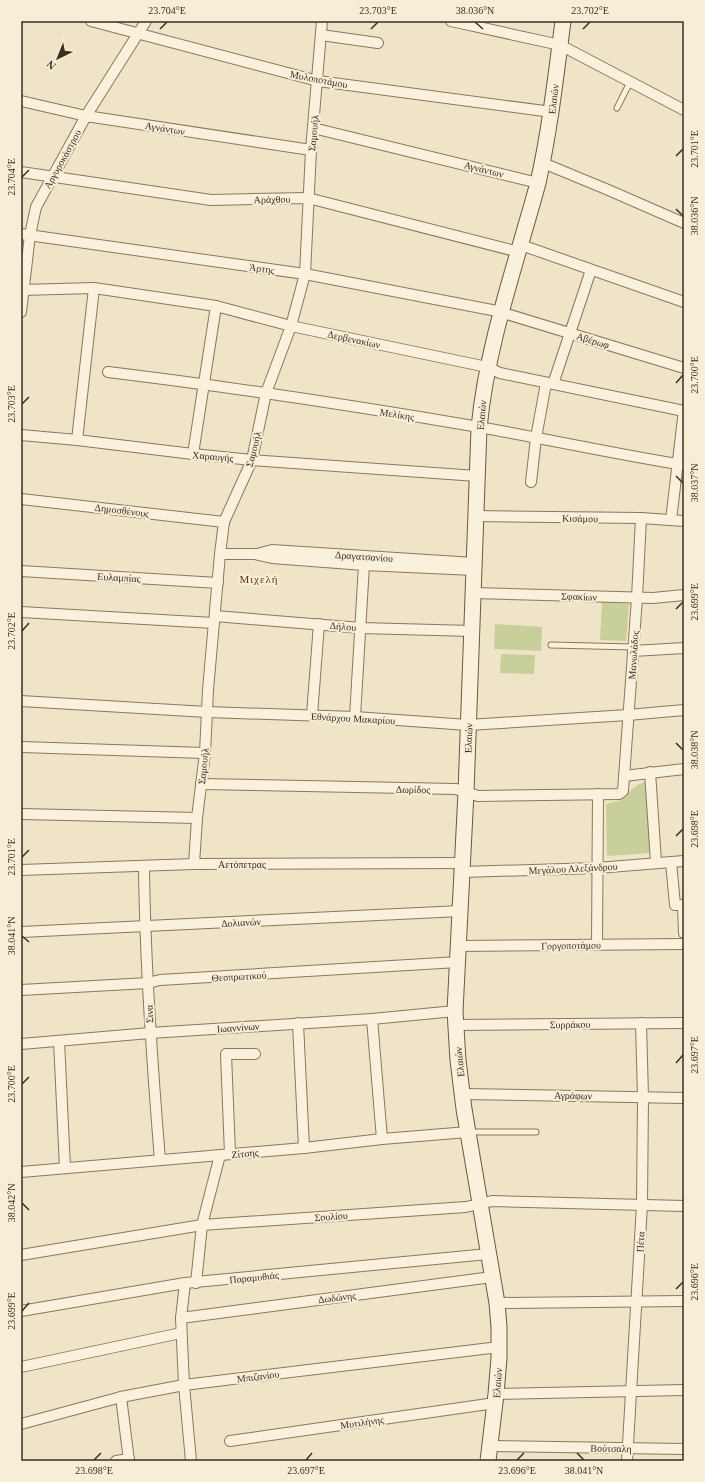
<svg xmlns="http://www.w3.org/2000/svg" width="705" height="1482" viewBox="0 0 705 1482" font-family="Georgia,serif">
	<rect width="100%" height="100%" fill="#f0e4c8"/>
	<g fill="#c9cf9b">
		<path d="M602 602 629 604 626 641 600 640Z"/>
		<path d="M495 624 542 627 541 651 494 649Z"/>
		<path d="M501 654 535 655 534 674 500 673Z"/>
		<path d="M646 781 650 853 607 856 606 804 621 800 636 786Z"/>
	</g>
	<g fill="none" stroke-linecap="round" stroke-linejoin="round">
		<g stroke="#8d765c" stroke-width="7">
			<g id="lane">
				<path d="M617 108 630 82"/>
				<path d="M551 645 633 647"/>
				<path d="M469 1132H536"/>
			</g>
		</g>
		<g stroke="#8d765c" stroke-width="12">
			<g id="street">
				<path d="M91 21 318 81 552 112"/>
				<path d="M451 21 560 45 684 110"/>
				<path d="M321 35 378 43"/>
				<path d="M21 101 86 116 311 150"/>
				<path d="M313 128 538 183"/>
				<path d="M543 163 606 189 684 223"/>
				<path d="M21 172 211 200 308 198 519 252"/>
				<path d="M21 234 305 274 497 311 684 368"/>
				<path d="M521 245 684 302"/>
				<path d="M21 290 94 288 216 306 291 326 487 367 500 373 684 411"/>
				<path d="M21 312 30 235 36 207 86 116 146 21"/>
				<path d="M108 372C232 387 356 406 479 427 547 439 615 454 684 465"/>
				<path d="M553 384 591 270"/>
				<path d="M21 435 77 440 193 454 252 460 477 476"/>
				<path d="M77 440 94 288"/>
				<path d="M193 454 216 306"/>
				<path d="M531 482 536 438 546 383"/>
				<path d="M21 499 224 522"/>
				<path d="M476 516 641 518 684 521"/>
				<path d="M671 520 684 410"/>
				<path d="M220 554H255L272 558 364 565 474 570"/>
				<path d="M257 554 272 550 474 563"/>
				<path d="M21 571 218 583"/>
				<path d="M473 593 653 598 684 595"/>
				<path d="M21 612 214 623"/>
				<path d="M215 616 361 628 472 631"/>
				<path d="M633 651 684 648"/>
				<path d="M21 701 207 712 355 717 468 725 628 715 684 710"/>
				<path d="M312 715 319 624"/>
				<path d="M355 717 364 565"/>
				<path d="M21 747 205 753"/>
				<path d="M650 772 656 862"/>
				<path d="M624 776 684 769"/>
				<path d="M201 784 456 789 478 796 619 794 623 791 637 598 641 518"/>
				<path d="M21 814 197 818"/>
				<path d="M671 862 675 905H683L684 933"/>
				<path d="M194 864 197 818 205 753 208 690 220 554 224 522 252 460 266 393 291 326 305 274 311 150 322 21"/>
				<path d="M144 866C145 965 152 1063 160 1160"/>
				<path d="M21 870 194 864 463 863"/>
				<path d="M463 872 597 868 684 861"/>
				<path d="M21 932 461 911"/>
				<path d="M597 944 598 794"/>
				<path d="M458 946 684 944"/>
				<path d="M21 990 148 983 160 980 458 962"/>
				<path d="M372 1019 382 1139"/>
				<path d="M298 1023 304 1148"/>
				<path d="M456 1025 684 1023"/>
				<path d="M59 1041 65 1168"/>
				<path d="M21 1044 150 1033 372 1019 455 1011"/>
				<path d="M462 1094 684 1098"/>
				<path d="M230 1154 226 1054H255"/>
				<path d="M21 1172 304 1148 382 1139 468 1132"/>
				<path d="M21 1255 202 1225 466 1207 492 1201 684 1206"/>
				<path d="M185 1283 181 1318 184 1385 191 1461"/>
				<path d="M196 1283 202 1225 220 1155"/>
				<path d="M497 1303 684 1301"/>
				<path d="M21 1311 185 1283 488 1254"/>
				<path d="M181 1318 492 1277"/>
				<path d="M21 1367 181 1333"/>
				<path d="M496 1394 684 1390"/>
				<path d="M121 1397 129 1461"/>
				<path d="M21 1424 121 1397 184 1385 499 1347"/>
				<path d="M230 1441 495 1403"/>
				<path d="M489 1446 684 1449"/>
				<path d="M116 1461 129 1459"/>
				<path d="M627 1461 642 1205 643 1097 641 1023"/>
			</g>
		</g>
		<g stroke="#6f573f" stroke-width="17">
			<path id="secondary" d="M488 1461 496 1394 499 1358V1327L497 1303 464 1109 458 1060 455 1011 466 792 479 428C487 344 516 264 538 183 550 129 556 75 563 21"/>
		</g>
		<use href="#lane" stroke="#faf1dc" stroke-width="5"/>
		<use href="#street" stroke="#faf1dc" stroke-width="10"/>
		<use href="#secondary" stroke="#faf1dc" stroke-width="15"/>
	</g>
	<path fill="none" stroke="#3d2e20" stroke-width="1.5" d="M475 22 483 29M160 29 167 22M371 29 378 22M583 29 590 22M676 156 683 149M22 177 29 170M676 209 683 216M676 383 683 375M22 404 29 397M676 476 683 483M676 609 683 602M22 631 29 623M676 743 683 750M676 836 683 829M22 857 29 850M22 936 29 942M676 1063 683 1055M22 1084 29 1077M22 1203 29 1210M676 1289 683 1282M22 1311 29 1303M577 1453 584 1460M94 1460 101 1453M306 1460 312 1453M517 1460 524 1453"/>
	<g text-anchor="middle" stroke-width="4" stroke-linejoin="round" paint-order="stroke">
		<g font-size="10" fill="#3d2e20" stroke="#f7eed8">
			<text transform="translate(319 79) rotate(11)" y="4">Μυλοποτάμου</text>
			<text transform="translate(553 99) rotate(-83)" y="4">Ελαιών</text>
			<text transform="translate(165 128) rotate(9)" y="4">Αγνάντων</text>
			<text transform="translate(313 133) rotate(-84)" y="4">Σαμουήλ</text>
			<text transform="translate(62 159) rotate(-61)" y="4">Αργυροκάστρου</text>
			<text transform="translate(484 169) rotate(14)" y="4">Αγνάντων</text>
			<text transform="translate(272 199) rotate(-1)" y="4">Αράχθου</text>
			<text transform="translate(262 268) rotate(8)" y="4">Άρτης</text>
			<text transform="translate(354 339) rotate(12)" y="4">Δερβενακίων</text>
			<text transform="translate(593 340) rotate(17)" y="4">Αβέρωφ</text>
			<text transform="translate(397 414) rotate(9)" y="4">Μελίκης</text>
			<text transform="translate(481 415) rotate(-85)" y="4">Ελαιών</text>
			<text transform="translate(253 449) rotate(-75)" y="4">Σαμουήλ</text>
			<text transform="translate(213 456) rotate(5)" y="4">Χαραυγής</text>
			<text transform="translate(122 510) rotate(7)" y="4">Δημοσθένους</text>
			<text transform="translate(580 518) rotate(1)" y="4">Κισάμου</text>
			<text transform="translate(364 556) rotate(4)" y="4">Δραγατσανίου</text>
			<text transform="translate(119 577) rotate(3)" y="4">Ευλαμπίας</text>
			<text transform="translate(579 596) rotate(2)" y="4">Σφακίων</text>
			<text transform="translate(343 626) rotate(5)" y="4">Δήλου</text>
			<text transform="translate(633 655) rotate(-86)" y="4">Μανωλάδος</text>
			<text transform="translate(353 718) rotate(3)" y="4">Εθνάρχου Μακαρίου</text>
			<text transform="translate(468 738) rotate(-88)" y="4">Ελαιών</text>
			<text transform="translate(203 766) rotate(-84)" y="4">Σαμουήλ</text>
			<text transform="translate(413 789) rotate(1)" y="4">Δωρίδος</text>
			<text x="242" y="868">Αετόπετρας</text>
			<text transform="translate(573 868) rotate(-3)" y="4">Μεγάλου Αλεξάνδρου</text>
			<text transform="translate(241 922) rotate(-3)" y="4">Δολιανών</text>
			<text transform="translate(571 945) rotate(-1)" y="4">Γοργοποτάμου</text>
			<text transform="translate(239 976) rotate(-3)" y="4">Θεσπρωτικού</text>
			<text transform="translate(149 1014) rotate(-92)" y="4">Σινα</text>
			<text transform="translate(570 1024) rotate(-1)" y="4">Συρράκου</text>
			<text transform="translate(238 1027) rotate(-4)" y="4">Ιωαννίνων</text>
			<text transform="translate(459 1062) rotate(-96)" y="4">Ελαιών</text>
			<text transform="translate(573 1095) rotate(1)" y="4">Αγράφων</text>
			<text transform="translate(245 1153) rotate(-5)" y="4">Ζίτσης</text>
			<text transform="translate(331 1216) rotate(-4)" y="4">Σουλίου</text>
			<text transform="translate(640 1242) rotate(-87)" y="4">Πέτα</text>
			<text transform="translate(254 1277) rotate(-6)" y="4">Παραμυθιάς</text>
			<text transform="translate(337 1297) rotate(-7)" y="4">Δωδώνης</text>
			<text transform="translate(258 1376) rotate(-7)" y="4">Μπιζανίου</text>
			<text transform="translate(497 1383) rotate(-86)" y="4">Ελαιών</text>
			<text transform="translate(362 1422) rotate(-8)" y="4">Μυτιλήνης</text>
			<text transform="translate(611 1448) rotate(1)" y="4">Βούτσαλη</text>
		</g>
		<g font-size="11" letter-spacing="1" fill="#6b2e1e" stroke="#f7eed8">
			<text x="259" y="583">Μιχελή</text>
		</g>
	</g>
	<rect width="705" height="1482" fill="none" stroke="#f7eed8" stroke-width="44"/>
	<g transform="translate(58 58) rotate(223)" stroke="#f7eed8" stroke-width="3" paint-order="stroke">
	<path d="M0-3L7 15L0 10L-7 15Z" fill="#3d2e20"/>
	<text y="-6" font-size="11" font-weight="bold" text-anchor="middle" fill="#3d2e20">N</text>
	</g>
	<rect x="22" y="22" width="661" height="1438" fill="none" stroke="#3d2e20" stroke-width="1.5"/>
	<g font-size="10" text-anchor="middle" fill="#3d2e20">
		<text x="167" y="14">23.704°E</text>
		<text x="378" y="14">23.703°E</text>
		<text x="475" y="14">38.036°N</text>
		<text x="590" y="14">23.702°E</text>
		<text transform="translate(694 149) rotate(-90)" y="4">23.701°E</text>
		<text transform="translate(11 177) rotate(-90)" y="4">23.704°E</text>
		<text transform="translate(694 216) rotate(-90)" y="4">38.036°N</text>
		<text transform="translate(694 375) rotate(-90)" y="4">23.700°E</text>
		<text transform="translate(11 404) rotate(-90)" y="4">23.703°E</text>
		<text transform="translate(694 483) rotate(-90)" y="4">38.037°N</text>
		<text transform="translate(694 602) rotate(-90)" y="4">23.699°E</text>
		<text transform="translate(11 631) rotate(-90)" y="4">23.702°E</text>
		<text transform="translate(694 750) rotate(-90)" y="4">38.038°N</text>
		<text transform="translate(694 829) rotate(-90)" y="4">23.698°E</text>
		<text transform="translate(11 857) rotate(-90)" y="4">23.701°E</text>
		<text transform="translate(11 936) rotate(-90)" y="4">38.041°N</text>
		<text transform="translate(694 1055) rotate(-90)" y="4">23.697°E</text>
		<text transform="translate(11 1084) rotate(-90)" y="4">23.700°E</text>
		<text transform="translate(11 1203) rotate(-90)" y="4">38.042°N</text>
		<text transform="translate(694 1282) rotate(-90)" y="4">23.696°E</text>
		<text transform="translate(11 1311) rotate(-90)" y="4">23.699°E</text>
		<text x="94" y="1474">23.698°E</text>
		<text x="306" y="1474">23.697°E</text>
		<text x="517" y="1474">23.696°E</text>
		<text x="584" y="1474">38.041°N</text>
	</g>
</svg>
